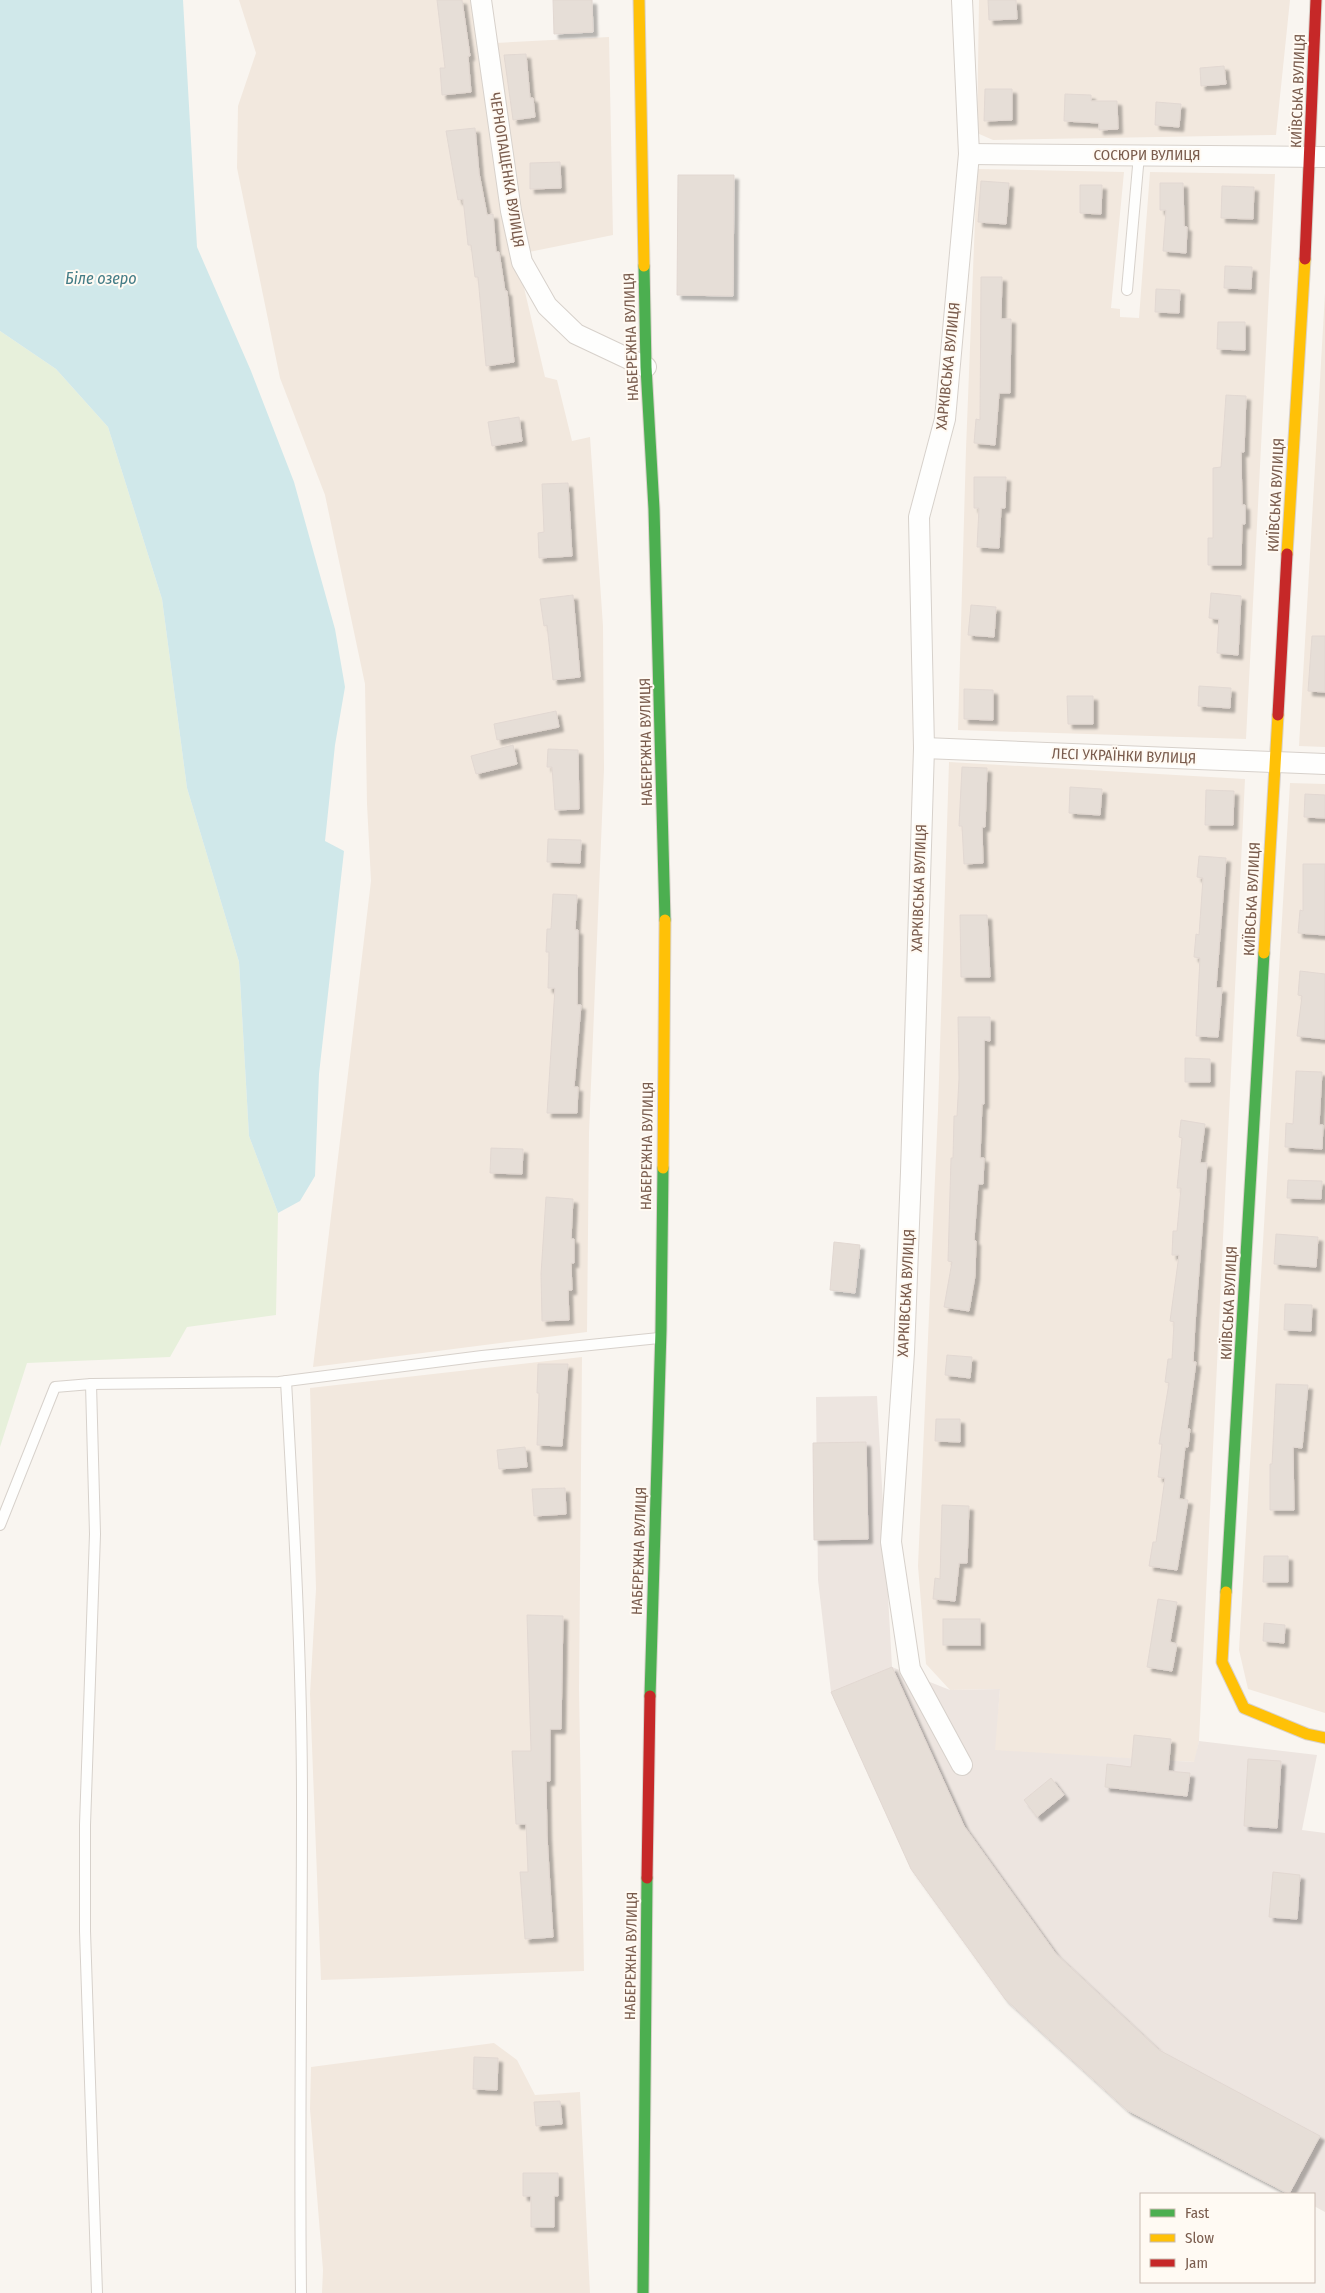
<svg xmlns="http://www.w3.org/2000/svg" width="1325" height="2293" viewBox="0 0 1325 2293" font-family="'Fira Sans Condensed',sans-serif">
	<defs>
		<filter id="shadow"><feDropShadow dx="4.5" dy="4.5" stdDeviation="1" flood-color="#0004"/></filter>
	</defs>
	<rect width="100%" height="100%" fill="#f9f5f0"/>
	<g fill="#f2e8de">
		<path d="M239 0H472L494 160 545 377 557 380 572 441 590 437 603 626 604 769 589 1133 587 1332 313 1367 371 881 367 804 365 684 325 495 280 378 237 168 238 106 256 53Z"/>
		<path d="M979 0H1290L1276 135 993 140 977 133Z"/>
		<path d="M609 37 613 235 529 252 511 160 496 43Z"/>
		<path d="M977 169 1124 172 1111 308 1120 309V317L1139 318 1150 172 1275 174 1246 739 958 730 966 449Z"/>
		<path d="M1325 293V747L1299 746Z"/>
		<path d="M949 762 1245 779 1199 1741 1195 1762 994 1751 1000 1689 950 1690 926 1664 918 1566 938 1110Z"/>
		<path d="M1290 783 1325 784V1713L1248 1689 1239 1650Z"/>
		<path d="M582 1357 579 1689 584 1971 321 1980 310 1694 316 1589 310 1388Z"/>
		<path d="M494 2043 517 2060 535 2095 580 2092 590 2293H322L323 2270 310 2109 311 2067Z"/>
	</g>
	<path fill="#ede5e0" d="M877 1396 892 1667 950 1690 1000 1689 995 1750 1194 1762 1199 1741 1317 1755 1302 1830 1325 1833V2212L1314 2206V2194H1290L1127 2110 912 1870 831 1692 818 1580 816 1397Z"/>
	<path fill="#e7f0db" d="M0 331 56 369 108 427 162 599 187 788 239 962 249 1136 278 1213 276 1315 187 1327 170 1357 27 1363 0 1447Z"/>
	<path fill="#d0e8ea" d="M0 0H183L197 247 251 371 294 482 335 629 345 687 335 745 325 841 344 851 319 1074 315 1176 300 1201 278 1213 249 1136 239 962 187 788 162 599 108 427 56 369 0 331Z"/>
	<g fill="#e6ded7" stroke="#e2d8d2" filter="url(#shadow)">
		<path d="M437 0H462L470 56H468L471 92 442 95 440 68H445Z"/>
		<path d="M553 0H592L593 32 554 34Z"/>
		<path d="M988 0H1016L1017 19 989 20Z"/>
		<path d="M526 54 530 98H533L535 117 513 120 504 55Z"/>
		<path d="M1224 66 1226 84 1201 86 1200 68Z"/>
		<path d="M985 89H1012V120L984 121Z"/>
		<path d="M1065 94 1091 95V101H1117L1118 129 1099 130V123L1064 121Z"/>
		<path d="M1156 102 1181 104 1179 127 1155 125Z"/>
		<path d="M475 128 479 173 487 215 493 214 496 252H499L505 291H507L514 362 486 366 478 277H475L471 245H468L463 199 458 200 446 131Z"/>
		<path d="M560 162 561 188 530 189V163Z"/>
		<path d="M678 175H734L733 296 677 295Z"/>
		<path d="M981 181 1009 183 1006 224 978 222Z"/>
		<path d="M1160 183H1183L1184 226 1187 227 1186 253 1163 251 1166 210H1160Z"/>
		<path d="M1080 185H1102L1101 214 1080 213Z"/>
		<path d="M1222 186 1254 187 1253 219 1221 218Z"/>
		<path d="M1225 266 1252 267 1251 289 1224 288Z"/>
		<path d="M981 277H1002L1001 319H1011L1010 393H999L995 445 974 443 976 419 980 420Z"/>
		<path d="M1156 289 1180 290 1179 313 1155 312Z"/>
		<path d="M1218 322H1245V350L1217 349Z"/>
		<path d="M1226 395 1246 396 1244 452H1241L1242 505H1245V524H1242L1241 565H1208V538H1213V468L1221 467Z"/>
		<path d="M519 417 522 441 492 446 488 422Z"/>
		<path d="M974 477H1006L1005 508H1001L999 548 977 547 979 508H974Z"/>
		<path d="M568 483 572 556 539 558 538 533 544 532 542 484Z"/>
		<path d="M1211 593 1241 596 1238 655 1217 653 1219 619 1209 618Z"/>
		<path d="M573 595 580 677 553 680 547 625 544 626 540 599Z"/>
		<path d="M971 605 996 607 994 637 968 635Z"/>
		<path d="M1312 636H1325V692L1308 691Z"/>
		<path d="M1199 686 1231 688 1230 708 1198 706Z"/>
		<path d="M964 689 993 690V720L964 719Z"/>
		<path d="M1067 696H1093V724H1068Z"/>
		<path d="M556 711 559 727 497 740 494 724Z"/>
		<path d="M513 745 517 764 476 774 471 756Z"/>
		<path d="M548 749 578 750 579 809 555 810 552 767H547Z"/>
		<path d="M962 767 987 768 985 827H982L983 863 964 864 962 826H959Z"/>
		<path d="M1070 787 1102 789 1100 815 1069 813Z"/>
		<path d="M1206 790 1234 791 1233 825H1205Z"/>
		<path d="M1305 794 1325 795V818L1304 817Z"/>
		<path d="M548 839 581 840 580 863 547 862Z"/>
		<path d="M1199 856 1226 858 1216 988H1222L1218 1037 1196 1036 1200 958 1194 957 1196 934 1199 935 1203 878 1197 877Z"/>
		<path d="M1303 864H1325V935L1298 933 1300 910 1303 911Z"/>
		<path d="M553 894 577 895 575 930H578L577 1005H581L574 1087H578L577 1113H547L555 988H548L549 952H546L547 929H551Z"/>
		<path d="M960 915H987L990 977H961Z"/>
		<path d="M1300 971 1325 974V1039L1297 1036 1302 996 1298 995Z"/>
		<path d="M958 1017H990V1041L984 1040V1104H982L980 1158H984L983 1184H978L974 1240 976 1241 975 1276 969 1311 944 1307 952 1262 948 1261 951 1158H953L954 1116H957L959 1078Z"/>
		<path d="M1185 1058 1210 1059V1082H1185Z"/>
		<path d="M1296 1071 1322 1072 1319 1125H1323L1322 1149 1285 1147 1286 1123 1293 1124Z"/>
		<path d="M1181 1120 1205 1124 1200 1163H1207L1195 1324 1193 1362H1196L1187 1429H1190L1188 1447H1185L1179 1499 1188 1500 1177 1570 1149 1566 1153 1542H1156L1165 1478 1158 1477 1162 1444H1159L1169 1383 1165 1382 1168 1359H1172L1174 1322 1170 1321 1179 1255H1172L1173 1231H1177L1181 1188H1177L1182 1138 1179 1137Z"/>
		<path d="M491 1148 523 1149 522 1174 490 1173Z"/>
		<path d="M1288 1180 1322 1181 1321 1199 1287 1198Z"/>
		<path d="M546 1197 573 1199 571 1239H574V1263H571L572 1290H568L569 1320 542 1321 541 1274Z"/>
		<path d="M1276 1234 1318 1237 1316 1267 1274 1264Z"/>
		<path d="M834 1242 860 1245 855 1293 830 1290Z"/>
		<path d="M1285 1304 1312 1305 1311 1331 1284 1330Z"/>
		<path d="M947 1355 972 1357 970 1378 945 1375Z"/>
		<path d="M538 1364H568L562 1446 537 1445 539 1393H537Z"/>
		<path d="M1276 1384 1308 1385 1302 1448 1293 1447 1294 1510H1270V1464H1272Z"/>
		<path d="M936 1419H960V1442L935 1441Z"/>
		<path d="M866 1442 868 1539 814 1540 813 1443Z"/>
		<path d="M525 1447 527 1467 499 1469 497 1450Z"/>
		<path d="M565 1488 566 1514 534 1516 532 1489Z"/>
		<path d="M942 1505 969 1506 967 1563H959L955 1601 933 1599 935 1578 940 1579Z"/>
		<path d="M1264 1556H1288V1582H1263Z"/>
		<path d="M1158 1599 1177 1602 1170 1642 1177 1644 1172 1671 1147 1667Z"/>
		<path d="M527 1615 563 1616 561 1729H550V1781H546L547 1836 553 1937 525 1939 520 1872H528L526 1824H516L512 1751H531Z"/>
		<rect x="943" y="1619" width="37" height="26"/>
		<path d="M1264 1623 1285 1625 1284 1643 1263 1641Z"/>
		<path d="M892 1667 964 1826 1056 1954 1159 2050 1320 2136 1289 2194 1127 2110 1005 1999 911 1869 831 1692Z"/>
		<path d="M1134 1735 1171 1739 1168 1771 1190 1773 1187 1796 1105 1787 1107 1764 1131 1767Z"/>
		<path d="M1248 1759 1281 1761 1277 1828 1244 1826Z"/>
		<path d="M1051 1778 1064 1795 1037 1817 1024 1800Z"/>
		<path d="M1273 1872 1300 1875 1297 1919 1269 1917Z"/>
		<path d="M474 2057 498 2058 497 2090 473 2089Z"/>
		<path d="M560 2101 562 2124 536 2126 534 2102Z"/>
		<path d="M523 2173H558V2196H554V2227H531V2196H523Z"/>
	</g>
	<g fill="none" stroke-linecap="round" stroke-linejoin="round">
		<g stroke="#d7d1cb" stroke-width="12">
			<g id="lane">
				<path d="M1127 290 1139 155"/>
				<path d="M286 1381C294 1521 302 1662 302 1802 302 1966 299 2129 301 2293"/>
				<path d="M91 1384 95 1534 85 1825V1931L97 2293"/>
				<path d="M0 1525 55 1387 91 1384 279 1382 482 1356 659 1338"/>
			</g>
		</g>
		<g stroke="#d7d1cb" stroke-width="22">
			<g id="street">
				<path d="M481 0 511 211 522 262 547 306 576 334 646 367"/>
				<path d="M969 154 1325 157"/>
				<path d="M924 748 1325 764"/>
				<path d="M962 1765 910 1669 891 1542 904 1352 911 1172 924 748 919 517 945 419 969 154 962 0"/>
			</g>
		</g>
		<g stroke="#d9d2cb" stroke-width="13">
			<g id="fast">
				<path d="M644 266 646 367 654 509 665 920"/>
				<path d="M1226 1592 1264 953"/>
				<path d="M650 1696 661 1330 663 1168"/>
				<path d="M643 2293 647 1878"/>
			</g>
		</g>
		<g stroke="#d9d2cb" stroke-width="13">
			<g id="slow">
				<path d="M639 0 644 266"/>
				<path d="M1287 554 1305 259"/>
				<path d="M1264 953 1278 715"/>
				<path d="M663 1168 665 920"/>
				<path d="M1226 1592 1222 1662 1244 1708 1307 1734 1325 1738"/>
			</g>
		</g>
		<g stroke="#d9d2cb" stroke-width="13">
			<g id="jam">
				<path d="M1305 259 1316 0"/>
				<path d="M1278 715 1287 554"/>
				<path d="M647 1878 650 1696"/>
			</g>
		</g>
		<use href="#lane" stroke="#fefefd" stroke-width="10"/>
		<use href="#street" stroke="#fefefd" stroke-width="20"/>
		<use href="#fast" stroke="#4caf50" stroke-width="11"/>
		<use href="#slow" stroke="#ffc107" stroke-width="11"/>
		<use href="#jam" stroke="#c62828" stroke-width="11"/>
	</g>
	<g text-anchor="middle" stroke-width="4" stroke-linejoin="round" paint-order="stroke">
		<g font-size="15" fill="#7a5c4d" stroke="#fffaf3">
			<text transform="translate(1298 91) rotate(-88)" y="5">КИЇВСЬКА ВУЛИЦЯ</text>
			<text x="1147" y="160">СОСЮРИ ВУЛИЦЯ</text>
			<text transform="translate(507 170) rotate(81)" y="5">ЧЕРНОПАЩЕНКА ВУЛИЦЯ</text>
			<text transform="translate(631 337) rotate(-92)" y="5">НАБЕРЕЖНА ВУЛИЦЯ</text>
			<text transform="translate(948 366) rotate(-84)" y="5">ХАРКІВСЬКА ВУЛИЦЯ</text>
			<text transform="translate(1276 495) rotate(-87)" y="5">КИЇВСЬКА ВУЛИЦЯ</text>
			<text transform="translate(646 742) rotate(-91)" y="5">НАБЕРЕЖНА ВУЛИЦЯ</text>
			<text transform="translate(1124 756) rotate(2)" y="5">ЛЕСІ УКРАЇНКИ ВУЛИЦЯ</text>
			<text transform="translate(919 888) rotate(-88)" y="5">ХАРКІВСЬКА ВУЛИЦЯ</text>
			<text transform="translate(1252 899) rotate(-87)" y="5">КИЇВСЬКА ВУЛИЦЯ</text>
			<text transform="translate(647 1146) rotate(-89)" y="5">НАБЕРЕЖНА ВУЛИЦЯ</text>
			<text transform="translate(906 1293) rotate(-87)" y="5">ХАРКІВСЬКА ВУЛИЦЯ</text>
			<text transform="translate(1229 1303) rotate(-87)" y="5">КИЇВСЬКА ВУЛИЦЯ</text>
			<text transform="translate(639 1551) rotate(-88)" y="5">НАБЕРЕЖНА ВУЛИЦЯ</text>
			<text transform="translate(631 1956) rotate(-89)" y="5">НАБЕРЕЖНА ВУЛИЦЯ</text>
		</g>
		<g font-size="16" font-style="italic" fill="#437c86" stroke="#fffaf3">
			<text x="101" y="284">Біле озеро</text>
		</g>
	</g>
	<rect x="1140" y="2193" width="175" height="90" fill="#fffaf3" stroke="#cabbb1"/>
	<rect x="1150" y="2209" width="25" height="8" fill="#4caf50" stroke="#cabbb1"/>
	<text x="1185" y="2218" font-size="15" fill="#7a5c4d">Fast</text>
	<rect x="1150" y="2234" width="25" height="8" fill="#ffc107" stroke="#cabbb1"/>
	<text x="1185" y="2243" font-size="15" fill="#7a5c4d">Slow</text>
	<rect x="1150" y="2259" width="25" height="8" fill="#c62828" stroke="#cabbb1"/>
	<text x="1185" y="2268" font-size="15" fill="#7a5c4d">Jam</text>
</svg>
